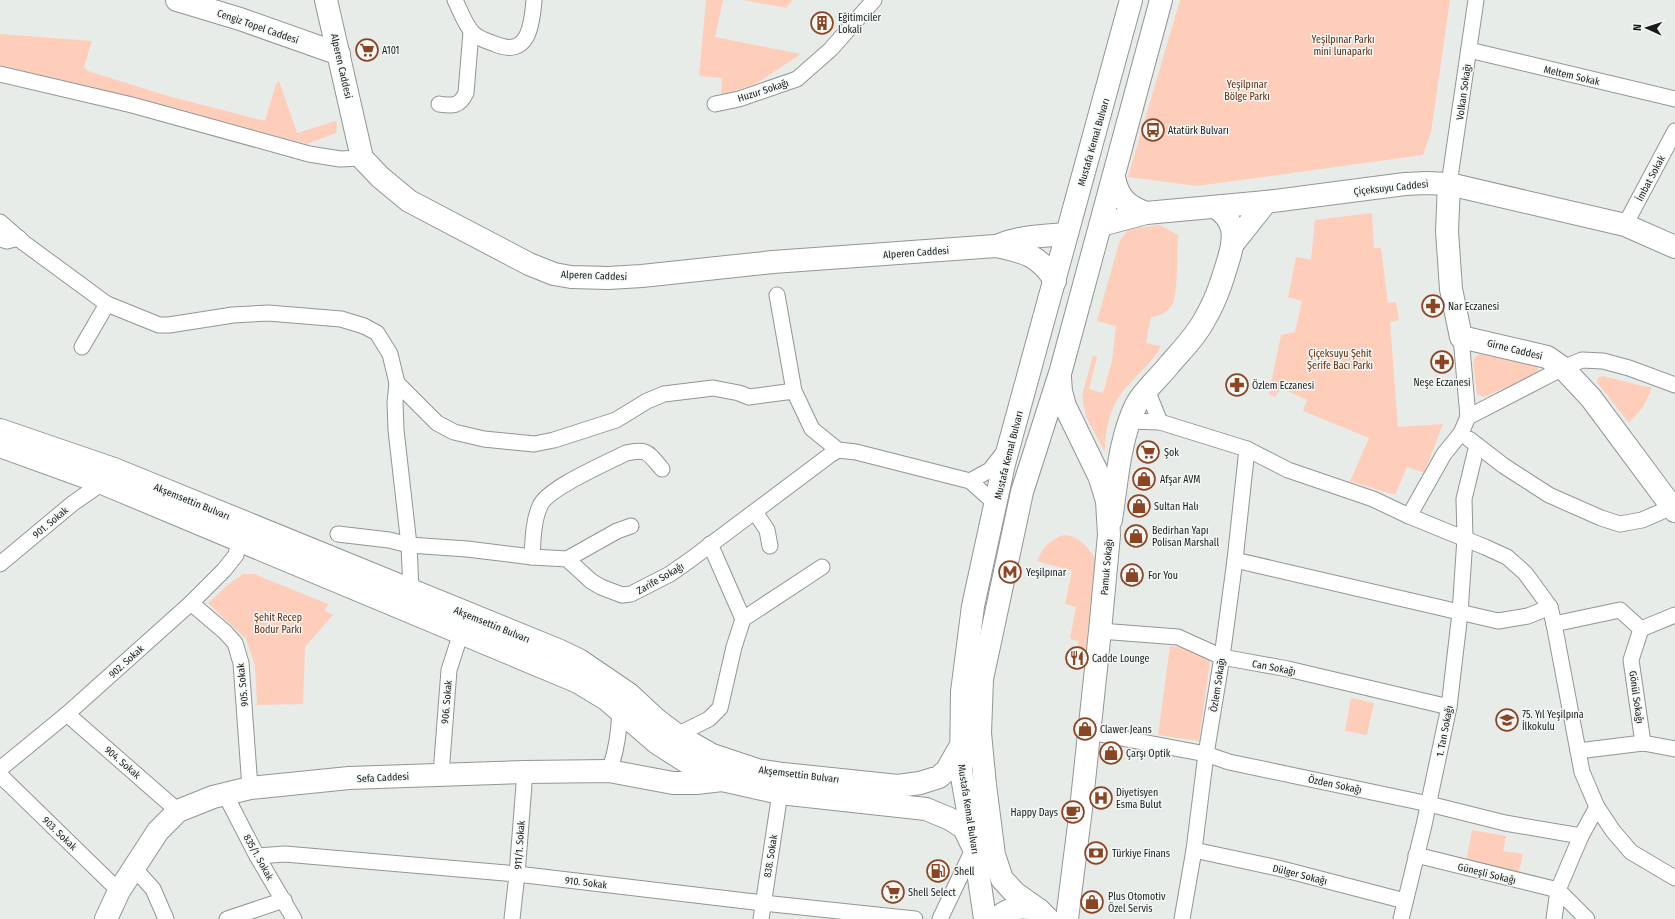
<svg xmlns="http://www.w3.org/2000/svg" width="1675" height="919" viewBox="0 0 1675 919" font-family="'Fira Sans Condensed',sans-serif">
	<rect width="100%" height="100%" fill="#e7ece9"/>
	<g fill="#feceba">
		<path d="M706 0H723L715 37 801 54 757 83 721 96 722 78 699 76Z"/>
		<path d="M743 0H793L786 8Z"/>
		<path d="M1180 0H1450L1431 132 1423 155 1197 186 1128 177Z"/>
		<path d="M0 34 92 41 84 67 88 71 168 96 265 121 276 84 279 81 297 133 336 121 337 125 336 133 307 144 295 141C196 116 99 88 0 65Z"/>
		<path d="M1372 213 1374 248H1381L1388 303 1396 302 1399 320 1390 322 1398 427 1443 424 1424 473 1407 467 1395 495 1350 481 1369 438 1303 411 1307 400 1281 388 1275 397 1269 394 1281 335 1295 332 1302 301 1288 297 1296 257 1311 260 1315 220Z"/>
		<path d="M1159 225 1178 235C1177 250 1178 290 1173 303 1169 312 1160 316 1151 317L1146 343 1160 346 1158 352C1148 366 1136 376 1125 389 1110 406 1105 430 1105 452L1086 417 1082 396 1093 355 1097 357 1089 389 1103 393 1112 361 1116 326 1097 321 1120 240 1128 230Z"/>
		<path d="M1480 354 1538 365V370L1536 374 1484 397 1477 394 1473 363 1475 357Z"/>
		<path d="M1602 376 1652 388 1643 407 1629 423 1597 382 1598 378Z"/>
		<path d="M1064 535C1081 537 1086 546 1096 559L1085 657 1076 655 1079 641 1070 639 1076 607 1065 604 1072 571 1037 561C1043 547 1049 540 1064 535Z"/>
		<path d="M243 574H254L328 604 325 611 333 615 305 647 303 704 257 705 255 666 246 639 208 603 229 584Z"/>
		<path d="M1170 646 1201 650 1210 661 1199 741 1158 735Z"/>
		<path d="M1351 698 1374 703 1367 735 1345 731Z"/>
		<path d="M1472 830 1506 836 1503 851 1523 854 1519 872 1466 862Z"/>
	</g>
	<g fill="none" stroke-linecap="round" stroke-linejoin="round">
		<g stroke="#919694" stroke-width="17">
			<g id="street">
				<path d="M455 0C460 10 465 25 473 33 479 39 487 41 495 44 528 58 532 26 534 0"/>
				<path d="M1469 50 1675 99"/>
				<path d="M0 74 132 105 309 154 340 159 362 158"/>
				<path d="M439 104C453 106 459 107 466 93L471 32"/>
				<path d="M715 104 739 99 797 79 831 49 874 0"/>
				<path d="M1449 184 1476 0"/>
				<path d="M0 222 24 243 107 304 159 325H169L233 315 268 313 341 319 364 326 377 333 390 354 397 383 395 402 396 430 409 545 411 591"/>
				<path d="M1625 225 1675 131"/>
				<path d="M0 239 7 241 19 238"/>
				<path d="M777 295 794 391 812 429 838 450 856 452 970 481 996 504"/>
				<path d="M1461 337 1468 417"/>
				<path d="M82 347 107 304"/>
				<path d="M397 383 437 423 454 432 484 439 534 444 554 440 616 420 647 401 664 394 713 388 739 393 749 397 794 391"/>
				<path d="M1147 390 1160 422"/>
				<path d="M1129 421 1160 422 1247 449 1288 470 1373 499 1409 516 1485 547 1507 557 1525 573 1550 607 1554 624 1582 772 1597 807 1613 831 1631 852 1675 878"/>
				<path d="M1469 439 1504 466 1549 495 1601 518 1620 524 1642 520 1672 507"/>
				<path d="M970 481 990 470 1004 452"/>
				<path d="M755 512 767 530 770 546"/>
				<path d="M1409 516 1444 454 1461 433 1468 417 1563 368 1582 360 1603 361 1629 368 1675 385"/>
				<path d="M338 534 389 540 409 545 467 549 532 557 567 559 591 581 601 587 622 595 631 594 670 574 690 560 830 455 838 450"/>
				<path d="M710 544 743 619"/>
				<path d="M532 557C533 541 533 521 540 506 547 488 607 463 626 453 648 448 648 453 662 469"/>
				<path d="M567 559 617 531 631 526"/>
				<path d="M1235 560 1498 621 1528 616 1550 607"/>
				<path d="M0 564 72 504 102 483"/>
				<path d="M191 603 225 632 235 643 241 663 250 788"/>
				<path d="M1554 624 1620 610 1641 629 1675 615"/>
				<path d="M1641 629 1631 660 1643 743"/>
				<path d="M1100 631 1178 637 1222 657 1288 669 1449 707"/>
				<path d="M67 714 178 811"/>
				<path d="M1089 732 1206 754 1229 762 1429 804 1505 823 1581 836"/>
				<path d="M677 735 709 719 720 708 734 647 743 619 822 567"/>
				<path d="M1578 751 1643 743 1675 749"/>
				<path d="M0 769 67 714 191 603 224 570 236 555 239 541"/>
				<path d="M609 771C617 751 619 732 620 711"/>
				<path d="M441 774 449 670 461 633"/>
				<path d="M0 775 119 891"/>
				<path d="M225 794 257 856 294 919"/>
				<path d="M1194 850 1278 868 1405 901"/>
				<path d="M1416 855 1558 890 1587 919"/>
				<path d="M257 856 285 854 517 874 763 903 915 919"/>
				<path d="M134 868 153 889 166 919"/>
				<path d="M227 919 284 900"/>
				<path d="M512 919 517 874 525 772"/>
				<path d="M761 919 780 793"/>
				<path d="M940 919 969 858 975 851"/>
				<path d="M1182 919 1194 850 1206 754 1222 657 1235 560 1247 449"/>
				<path d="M1401 919 1424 825 1449 707 1460 613 1465 538 1464 499 1477 445"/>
				<path d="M1554 919 1558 890 1581 836 1597 807"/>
			</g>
		</g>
		<g stroke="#919694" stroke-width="24">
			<g id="secondary">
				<path d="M177 0 240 19 339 54"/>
				<path d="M326 0 362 158 380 177 409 201 529 264 554 274 571 277 608 278 642 276 773 262 996 246C1024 252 1040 255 1055 281"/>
				<path d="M1114 177C1118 198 1127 206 1146 213"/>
				<path d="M1449 184 1447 231 1451 289 1461 337 1547 357 1563 368 1591 398 1675 511"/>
				<path d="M1101 225 1146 213 1266 202 1405 184 1427 183 1449 184 1625 225 1675 247"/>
				<path d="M999 245C1020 236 1044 236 1066 234"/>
				<path d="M1232 245 1266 202"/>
				<path d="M1111 520C1117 482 1119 440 1136 405 1144 390 1159 378 1169 365 1182 350 1197 335 1206 317 1217 298 1223 278 1229 258 1235 237 1236 220 1215 207"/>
				<path d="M106 919 119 891 158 831 178 811 213 797 250 788 349 778 525 772 609 771 673 783H696L722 780"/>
			</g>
		</g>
		<g stroke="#919694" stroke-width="24">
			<g id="primary">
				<path d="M1060 378 1061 391 1065 406 1100 478 1107 501 1109 535 1100 631 1081 809 1067 919"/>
				<path d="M0 430 114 469 558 650 579 660 629 694 657 720 677 735 712 755 757 770 783 774 898 786 920 783 939 777 947 770 961 745"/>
				<path d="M0 446 102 483 578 682 606 699 657 743 693 766 722 780 780 793 926 809 950 819 964 828 975 851"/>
				<path d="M985 919 975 851 961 771 962 692 973 606 1004 464 1131 0"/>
				<path d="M996 919C1010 907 1022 905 1039 910"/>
				<path d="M1048 919 1039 910 1015 893 1002 879 994 855 985 785 980 733 982 679 1022 492 1061 370 1161 0"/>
			</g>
		</g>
		<use href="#street" stroke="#fff" stroke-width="15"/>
		<use href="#secondary" stroke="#fff" stroke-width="22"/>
		<use href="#primary" stroke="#fff" stroke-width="22"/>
	</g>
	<defs>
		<g id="building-ring" transform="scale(1.15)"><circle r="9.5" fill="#f4f9f7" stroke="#8c4523" stroke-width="1.5"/><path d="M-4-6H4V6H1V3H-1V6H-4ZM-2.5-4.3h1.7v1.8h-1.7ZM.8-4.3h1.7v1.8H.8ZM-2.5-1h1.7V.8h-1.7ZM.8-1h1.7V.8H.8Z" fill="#8c4523"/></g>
		<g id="supermarket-ring" transform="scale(1.15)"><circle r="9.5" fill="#f4f9f7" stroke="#8c4523" stroke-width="1.5"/><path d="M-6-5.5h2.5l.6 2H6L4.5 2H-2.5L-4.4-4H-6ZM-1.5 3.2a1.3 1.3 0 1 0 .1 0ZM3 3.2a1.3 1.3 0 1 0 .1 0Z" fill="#8c4523"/></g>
		<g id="bus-ring" transform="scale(1.15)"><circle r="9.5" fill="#f4f9f7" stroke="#8c4523" stroke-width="1.5"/><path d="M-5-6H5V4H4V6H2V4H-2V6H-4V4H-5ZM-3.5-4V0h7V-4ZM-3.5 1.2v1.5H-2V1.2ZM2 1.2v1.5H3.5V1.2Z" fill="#8c4523"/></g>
		<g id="pharmacy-ring" transform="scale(1.15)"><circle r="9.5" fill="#f4f9f7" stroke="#8c4523" stroke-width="1.5"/><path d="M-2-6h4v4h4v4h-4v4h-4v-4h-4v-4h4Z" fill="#8c4523"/></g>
		<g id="shop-ring" transform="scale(1.15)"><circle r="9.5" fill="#f4f9f7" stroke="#8c4523" stroke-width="1.5"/><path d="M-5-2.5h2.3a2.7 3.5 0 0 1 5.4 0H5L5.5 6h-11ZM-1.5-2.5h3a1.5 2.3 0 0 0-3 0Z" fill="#8c4523"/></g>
		<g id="metro-ring" transform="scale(1.15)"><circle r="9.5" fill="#f4f9f7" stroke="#8c4523" stroke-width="1.5"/><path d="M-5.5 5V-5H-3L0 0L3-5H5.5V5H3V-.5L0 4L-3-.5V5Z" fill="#8c4523"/></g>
		<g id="restaurant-ring" transform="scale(1.15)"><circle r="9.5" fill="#f4f9f7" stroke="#8c4523" stroke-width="1.5"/><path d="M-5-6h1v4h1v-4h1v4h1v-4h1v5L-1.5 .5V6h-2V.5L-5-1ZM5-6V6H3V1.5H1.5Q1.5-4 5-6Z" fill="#8c4523"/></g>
		<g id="school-ring" transform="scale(1.15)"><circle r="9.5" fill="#f4f9f7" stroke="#8c4523" stroke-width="1.5"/><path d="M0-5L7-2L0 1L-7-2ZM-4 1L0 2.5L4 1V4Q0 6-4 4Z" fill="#8c4523"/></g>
		<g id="hospital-ring" transform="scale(1.15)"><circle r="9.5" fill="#f4f9f7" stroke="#8c4523" stroke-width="1.5"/><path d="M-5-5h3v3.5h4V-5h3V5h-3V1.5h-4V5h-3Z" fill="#8c4523"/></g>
		<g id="cafe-ring" transform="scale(1.15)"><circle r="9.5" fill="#f4f9f7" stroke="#8c4523" stroke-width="1.5"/><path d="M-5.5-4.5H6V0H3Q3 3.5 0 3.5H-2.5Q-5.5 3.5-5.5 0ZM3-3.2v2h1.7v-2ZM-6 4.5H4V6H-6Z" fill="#8c4523"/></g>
		<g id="bank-ring" transform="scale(1.15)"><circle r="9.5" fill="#f4f9f7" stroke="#8c4523" stroke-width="1.5"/><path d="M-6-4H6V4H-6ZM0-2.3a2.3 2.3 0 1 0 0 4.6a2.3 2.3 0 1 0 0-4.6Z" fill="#8c4523"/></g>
		<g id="fuel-ring" transform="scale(1.15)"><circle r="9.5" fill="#f4f9f7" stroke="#8c4523" stroke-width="1.5"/><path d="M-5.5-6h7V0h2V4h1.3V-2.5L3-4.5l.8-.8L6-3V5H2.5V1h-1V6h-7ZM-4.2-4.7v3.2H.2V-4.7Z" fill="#8c4523"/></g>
	</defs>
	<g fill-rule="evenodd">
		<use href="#building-ring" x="822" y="23"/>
		<use href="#supermarket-ring" x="367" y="50"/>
		<use href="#bus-ring" x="1153" y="130"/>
		<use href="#pharmacy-ring" x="1433" y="306"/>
		<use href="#pharmacy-ring" x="1442" y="362"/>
		<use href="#pharmacy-ring" x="1237" y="385"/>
		<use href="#supermarket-ring" x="1148" y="452"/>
		<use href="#shop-ring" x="1144" y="479"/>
		<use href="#shop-ring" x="1139" y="506"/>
		<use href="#shop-ring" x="1136" y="536"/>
		<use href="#metro-ring" x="1010" y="572"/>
		<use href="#shop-ring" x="1132" y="575"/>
		<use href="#restaurant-ring" x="1077" y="658"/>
		<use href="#school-ring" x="1507" y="720"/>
		<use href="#shop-ring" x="1085" y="729"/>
		<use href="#shop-ring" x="1111" y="753"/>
		<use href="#hospital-ring" x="1101" y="798"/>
		<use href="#cafe-ring" x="1073" y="812"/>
		<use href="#bank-ring" x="1096" y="853"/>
		<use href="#fuel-ring" x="938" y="871"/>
		<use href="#supermarket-ring" x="893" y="892"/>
		<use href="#shop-ring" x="1092" y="902"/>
	</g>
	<g text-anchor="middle" stroke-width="3" stroke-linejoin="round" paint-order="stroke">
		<g font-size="10" fill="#191b1a" stroke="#f4f9f7" text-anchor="start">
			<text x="838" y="21">Eğitimciler<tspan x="838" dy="12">Lokali</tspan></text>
			<text x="382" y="54">A101</text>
			<text x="1168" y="134">Atatürk Bulvarı</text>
			<text x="1448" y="310">Nar Eczanesi</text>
			<text x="1442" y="386" text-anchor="middle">Neşe Eczanesi</text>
			<text x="1252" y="389">Özlem Eczanesi</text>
			<text x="1164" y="456">Şok</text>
			<text x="1160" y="483">Afşar AVM</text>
			<text x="1154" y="510">Sultan Halı</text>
			<text x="1152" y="534">Bedirhan Yapı<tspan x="1152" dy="12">Polisan Marshall</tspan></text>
			<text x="1026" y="576">Yeşilpınar</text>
			<text x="1148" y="579">For You</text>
			<text x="1092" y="662">Cadde Lounge</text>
			<text x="1522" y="718">75. Yıl Yeşilpına<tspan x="1522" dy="12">İlkokulu</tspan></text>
			<text x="1100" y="733">Clawer Jeans</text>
			<text x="1126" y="757">Çarşı Optik</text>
			<text x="1116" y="796">Diyetisyen<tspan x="1116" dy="12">Esma Bulut</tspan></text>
			<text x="1058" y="816" text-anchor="end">Happy Days</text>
			<text x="1112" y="857">Türkiye Finans</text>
			<text x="954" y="875">Shell</text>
			<text x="908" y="896">Shell Select</text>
			<text x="1108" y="900">Plus Otomotiv<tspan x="1108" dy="12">Özel Servis</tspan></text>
		</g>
		<g font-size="10" fill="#191b1a" stroke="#f4f9f7">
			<text transform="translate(258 26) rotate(19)" y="4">Cengiz Topel Caddesi</text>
			<text transform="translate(342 66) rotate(77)" y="4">Alperen Caddesi</text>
			<text transform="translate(1572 75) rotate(13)" y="4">Meltem Sokak</text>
			<text transform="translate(763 90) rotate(-18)" y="4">Huzur Sokağı</text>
			<text transform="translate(1463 92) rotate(-82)" y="4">Volkan Sokağı</text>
			<text transform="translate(1093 142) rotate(-74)" y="4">Mustafa Kemal Bulvarı</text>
			<text transform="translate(1650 178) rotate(-62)" y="4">İmbat Sokak</text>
			<text transform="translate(1391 187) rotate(-6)" y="4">Çiçeksuyu Caddesi</text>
			<text transform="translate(916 252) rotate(-4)" y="4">Alperen Caddesi</text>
			<text transform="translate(594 275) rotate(2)" y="4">Alperen Caddesi</text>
			<text transform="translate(1515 349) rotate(14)" y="4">Girne Caddesi</text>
			<text transform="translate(1008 455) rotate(-76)" y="4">Mustafa Kemal Bulvarı</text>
			<text transform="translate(192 501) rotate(22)" y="4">Akşemsettin Bulvarı</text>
			<text transform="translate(50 522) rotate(-40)" y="4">901. Sokak</text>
			<text transform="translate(1106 567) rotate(-85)" y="4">Pamuk Sokağı</text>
			<text transform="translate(660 578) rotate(-30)" y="4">Zarife Sokağı</text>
			<text transform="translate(492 624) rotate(22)" y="4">Akşemsettin Bulvarı</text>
			<text transform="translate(126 661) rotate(-42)" y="4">902. Sokak</text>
			<text transform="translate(1274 667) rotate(11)" y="4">Can Sokağı</text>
			<text transform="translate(242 685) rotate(-96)" y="4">905. Sokak</text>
			<text transform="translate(1217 685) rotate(-81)" y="4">Özlem Sokağı</text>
			<text transform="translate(1637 697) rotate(82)" y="4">Gönül Sokağı</text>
			<text transform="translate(446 702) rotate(-85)" y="4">906. Sokak</text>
			<text transform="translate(1444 731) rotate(-79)" y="4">1. Tan Sokağı</text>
			<text transform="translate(123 762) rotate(41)" y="4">904. Sokak</text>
			<text transform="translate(799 774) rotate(7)" y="4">Akşemsettin Bulvarı</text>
			<text transform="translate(383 777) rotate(-3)" y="4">Sefa Caddesi</text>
			<text transform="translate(1335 784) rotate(12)" y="4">Özden Sokağı</text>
			<text transform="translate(969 809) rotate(81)" y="4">Mustafa Kemal Bulvarı</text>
			<text transform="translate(60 833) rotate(44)" y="4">903. Sokak</text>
			<text transform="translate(519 845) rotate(-86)" y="4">911/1. Sokak</text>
			<text transform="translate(770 856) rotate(-81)" y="4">838. Sokak</text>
			<text transform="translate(259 857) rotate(61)" y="4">835/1. Sokak</text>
			<text transform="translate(1487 873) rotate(14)" y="4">Güneşli Sokağı</text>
			<text transform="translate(1300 874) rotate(14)" y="4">Dülger Sokağı</text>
			<text transform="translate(586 882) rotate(7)" y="4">910. Sokak</text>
		</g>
		<g font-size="10" fill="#652807" stroke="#f4f9f7">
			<text x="1343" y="43">Yeşilpınar Parkı<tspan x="1343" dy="12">mini lunaparkı</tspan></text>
			<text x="1247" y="88">Yeşilpınar<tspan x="1247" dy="12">Bölge Parkı</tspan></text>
			<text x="1340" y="357">Çiçeksuyu Şehit<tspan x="1340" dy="12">Şerife Bacı Parkı</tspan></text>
			<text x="278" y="621">Şehit Recep<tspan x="278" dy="12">Bodur Parkı</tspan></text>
		</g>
	</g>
	<g transform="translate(1647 28) rotate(273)" stroke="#f4f9f7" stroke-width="3" paint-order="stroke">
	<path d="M0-3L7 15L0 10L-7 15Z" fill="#191b1a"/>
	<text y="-6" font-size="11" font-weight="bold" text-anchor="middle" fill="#191b1a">N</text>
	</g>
</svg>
